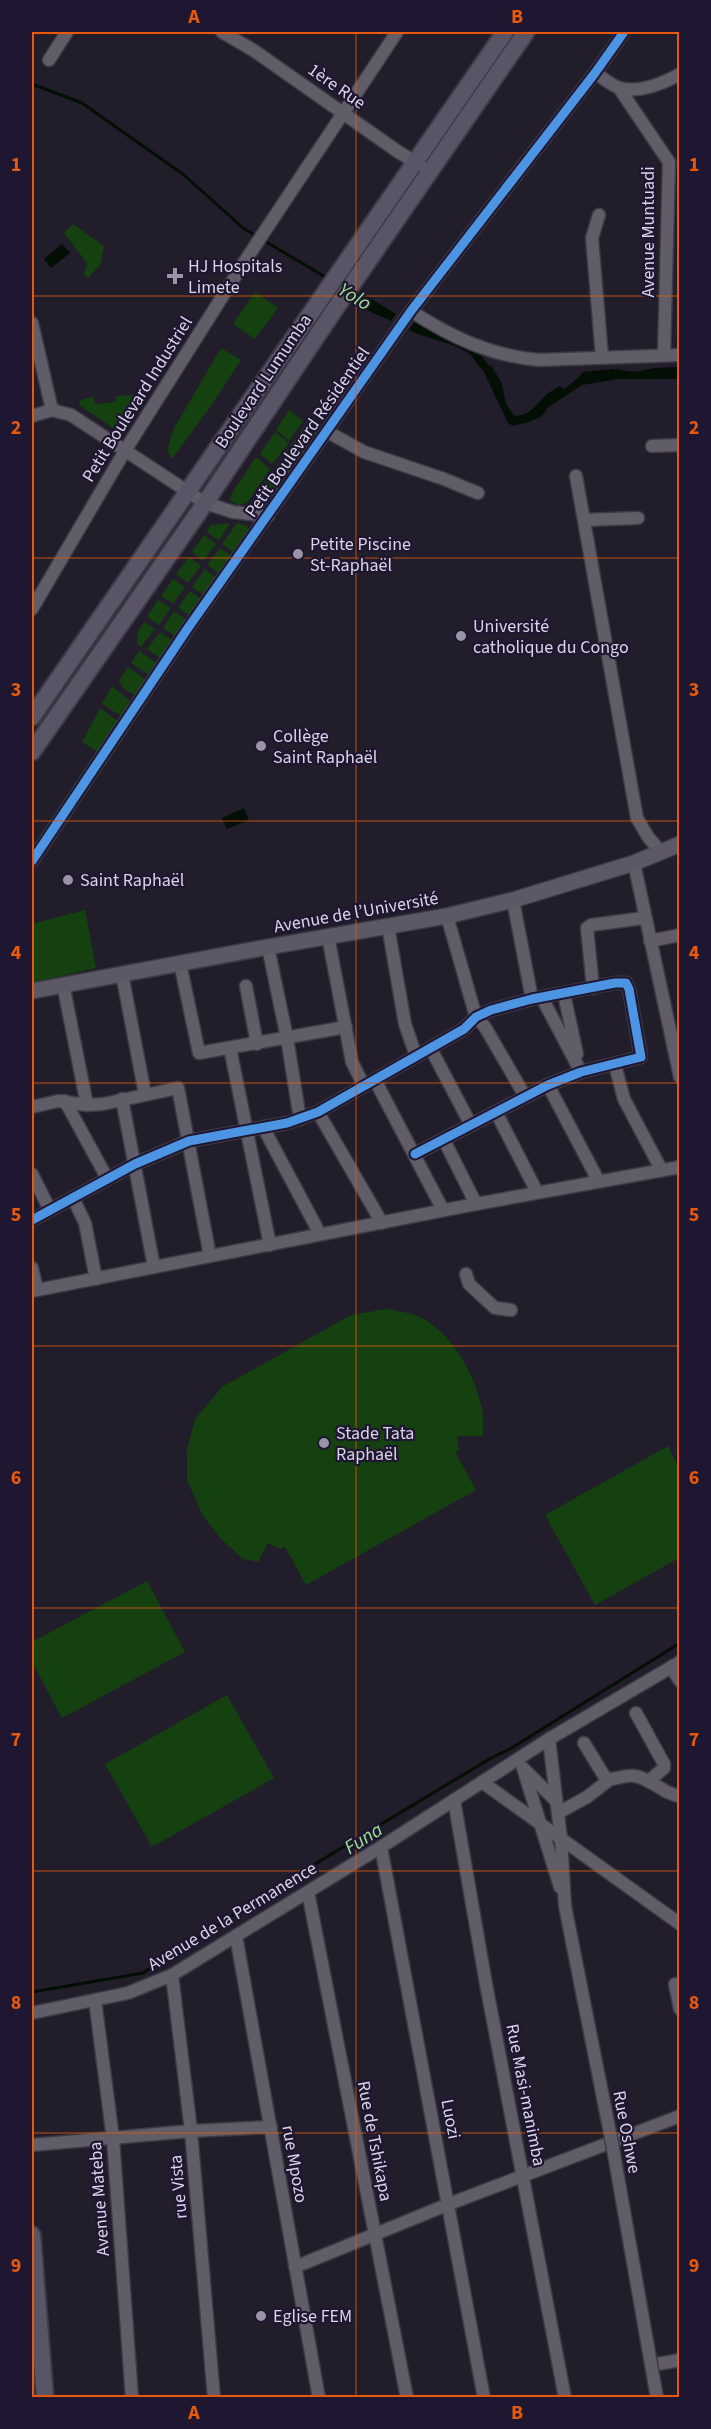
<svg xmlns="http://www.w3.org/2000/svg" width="711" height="2429" viewBox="0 0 711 2429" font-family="'Source Sans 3',sans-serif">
	<rect width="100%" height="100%" fill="#211d2b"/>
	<g fill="#14410f">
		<path d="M73 224 104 246 100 265 88 278 84 275 87 263 64 233Z"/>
		<path d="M255 292 278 308 255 339 233 324Z"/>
		<path d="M221 348 241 360 211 406 172 459 167 450 174 428Z"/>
		<path d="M135 395 137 398 121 425 113 428 79 405 80 400 93 397 96 404 115 402 116 396Z"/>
		<path d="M289 410 303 421 289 441 276 430Z"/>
		<path d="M307 422 321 432 291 473 276 467Z"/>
		<path d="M275 432 289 443 272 464 260 454Z"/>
		<path d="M256 457 270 469 247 503 238 505 230 501 232 493Z"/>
		<path d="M271 471 285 482 267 504H252Z"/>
		<path d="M230 523 219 541 206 531 211 525Z"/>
		<path d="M237 523 247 526 249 533 235 554 222 544Z"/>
		<path d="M204 535 216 544 203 561 192 552Z"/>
		<path d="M220 548 233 557 221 575 207 565Z"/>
		<path d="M189 557 201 566 188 583 176 574Z"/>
		<path d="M205 569 218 579 205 596 192 587Z"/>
		<path d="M173 579 185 587 173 604 161 596Z"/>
		<path d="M190 591 203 600 191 617 178 608Z"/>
		<path d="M158 600 171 608 159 625 147 617Z"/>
		<path d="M174 611 188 621 176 637 163 628Z"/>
		<path d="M144 622 155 629 141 647 137 643 138 632Z"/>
		<path d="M160 632 173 641 160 658 147 649Z"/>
		<path d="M139 651 158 664 150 676 131 663Z"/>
		<path d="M128 667 146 680 135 695 124 689 119 681Z"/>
		<path d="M112 686 132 703 121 716 102 704Z"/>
		<path d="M100 708 119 722 98 752 82 742Z"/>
		<path d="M85 910 96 968 32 983V924Z"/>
		<path d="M387 1309C396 1311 406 1312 415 1315 450 1328 474 1373 482 1408 484 1416 483 1427 483 1436H457L459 1450 455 1452 476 1490 306 1585 285 1547 280 1549 268 1543 258 1562 243 1559 219 1537 202 1514 187 1480V1450L195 1419 222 1387 351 1315Z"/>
		<path d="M668 1446 679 1468V1558L595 1605 545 1515Z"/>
		<path d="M147 1581 185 1652 62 1718 32 1662V1642Z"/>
		<path d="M227 1695 274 1778 152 1847 105 1764Z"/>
	</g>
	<g fill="#030e04">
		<path d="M62 244 70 253 51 268 44 259Z"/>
		<path d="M363 294 396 314 391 321 356 305Z"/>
		<path d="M414 322 478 351 489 366 491 365 502 384 506 404 514 416C530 416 537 404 547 394 551 391 556 389 560 386L564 389 578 378 583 372 613 369 635 372 655 368 679 367V377L675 379H618L582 385 547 408C544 420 524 423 513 426L508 423 483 370C478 366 475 360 471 355 457 343 426 339 409 330Z"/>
		<path d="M244 808 249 820 227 829 222 818Z"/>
	</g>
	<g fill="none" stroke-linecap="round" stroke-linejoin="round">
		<g stroke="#030e04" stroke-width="3">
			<path d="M32 84 82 103 184 175 243 228 258 237"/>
			<path d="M263 240 327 278"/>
			<path d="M32 1992 143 1973 287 1881 491 1758 510 1749 680 1643"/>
		</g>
		<g stroke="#3c3a45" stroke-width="15">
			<g id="minor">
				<path d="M222 32 253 50 397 151 420 165"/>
				<path d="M49 60 67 32"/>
				<path d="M595 73C602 77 612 86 620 88 640 93 662 84 680 74"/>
				<path d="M619 88 669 162 664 355"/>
				<path d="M599 215 592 238 602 357"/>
				<path d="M411 311C451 337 491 356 539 360L680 355"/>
				<path d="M32 323 52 410"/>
				<path d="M32 416 52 410 71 415 205 503 233 512 268 516"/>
				<path d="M328 432 364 452 444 479 478 493"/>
				<path d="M652 446 680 445"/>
				<path d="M576 476 637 818 648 837 661 852"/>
				<path d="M584 520 638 518"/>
				<path d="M32 609 126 449 243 264 397 32"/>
				<path d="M32 861 188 628 411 311 595 73 624 32"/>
				<path d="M634 863 680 1077"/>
				<path d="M513 900 532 999"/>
				<path d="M447 916 476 1017 485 1027 525 1096"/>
				<path d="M388 926 405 1024 416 1056"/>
				<path d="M328 936 352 1062 364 1086"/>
				<path d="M650 941 680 935"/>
				<path d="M268 947 287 1038 300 1119"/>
				<path d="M180 963 199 1053 346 1027"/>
				<path d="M122 974 145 1094"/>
				<path d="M63 984 87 1105"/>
				<path d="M246 986 257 1044"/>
				<path d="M593 988 587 928 591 925 644 918"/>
				<path d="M564 994 577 1054"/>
				<path d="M542 998 581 1072"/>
				<path d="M230 1048 270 1245"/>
				<path d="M431 1049 471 1125"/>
				<path d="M615 1065 624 1099 661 1169"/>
				<path d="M375 1080 443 1210"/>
				<path d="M548 1085 598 1180"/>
				<path d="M122 1099 154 1267"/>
				<path d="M65 1101 107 1178"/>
				<path d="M32 1107 58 1101 87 1105 103 1104 178 1088 210 1256"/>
				<path d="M318 1112 382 1223"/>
				<path d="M496 1112 537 1192"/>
				<path d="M263 1127 320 1234"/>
				<path d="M444 1140 476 1204"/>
				<path d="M32 1174 50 1210"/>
				<path d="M73 1198 85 1223 96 1279"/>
				<path d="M32 1220 135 1164 189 1141 287 1123 318 1112 464 1029 476 1017 491 1010 532 999 615 983H626L629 989 641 1057 581 1072 548 1085 415 1154"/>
				<path d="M32 1268 37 1289"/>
				<path d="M466 1274 469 1284 495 1308 511 1310"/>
				<path d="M32 1291 476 1204 680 1167"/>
				<path d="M671 1667 680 1681"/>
				<path d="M636 1713 664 1764V1768L650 1780"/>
				<path d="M549 1739 561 1839 565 1906"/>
				<path d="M584 1743 606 1779C616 1780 626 1774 635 1776 652 1779 663 1794 680 1796"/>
				<path d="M523 1768 560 1887"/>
				<path d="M525 1770 556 1801"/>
				<path d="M482 1782 680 1924"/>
				<path d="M454 1800 486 1984 565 2398"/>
				<path d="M558 1813 587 1797 609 1780"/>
				<path d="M381 1847 484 2398"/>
				<path d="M308 1892 407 2398"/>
				<path d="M236 1936 319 2398"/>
				<path d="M172 1975 191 2131 214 2398"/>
				<path d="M675 1984 680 2009"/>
				<path d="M95 2000 113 2139 132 2398"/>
				<path d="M32 2013 128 1993 172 1975 381 1847 549 1739 680 1662"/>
				<path d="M32 2145 191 2131 271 2127"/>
				<path d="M295 2267 449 2204 680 2116"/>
				<path d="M652 2365 680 2360"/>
			</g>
		</g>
		<g stroke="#3c3a45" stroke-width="18">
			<path id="major" d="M32 991 268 947 447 916 513 900 634 863 680 844"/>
		</g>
		<g stroke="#3c3a45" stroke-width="20">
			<g id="highway">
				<path d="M32 717 505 32"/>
				<path d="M32 752 205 503 335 309 526 32"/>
				<path d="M32 2235 45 2398"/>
			</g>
		</g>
		<use href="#minor" stroke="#605d68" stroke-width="12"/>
		<use href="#major" stroke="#5c5866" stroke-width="15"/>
		<use href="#highway" stroke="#5a5566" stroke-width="16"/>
		<g stroke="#3c3a45" stroke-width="15" stroke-linecap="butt">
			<path id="minor-bridge" d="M565 1906 612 2143 657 2398"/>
		</g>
		<use href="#minor-bridge" stroke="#605d68" stroke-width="12"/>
		<g stroke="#1f1731" stroke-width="13">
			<g id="cycleway">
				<path d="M32 861 188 628 411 311 595 73 624 32"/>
				<path d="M32 1220 135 1164 189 1141 287 1123 318 1112 464 1029 476 1017 491 1010 532 999 615 983H626L629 989 641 1057 581 1072 548 1085 415 1154"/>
			</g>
		</g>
		<use href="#cycleway" stroke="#4d94e3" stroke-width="9"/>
	</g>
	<path fill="none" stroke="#e8590c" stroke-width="1.5" stroke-opacity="0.55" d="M356 32V2398M32 296H680M32 558H680M32 821H680M32 1083H680M32 1346H680M32 1608H680M32 1871H680M32 2133H680"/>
	<g fill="#9995a5" stroke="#1f1731" stroke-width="2">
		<path d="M172 267h6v6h6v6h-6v6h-6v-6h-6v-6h6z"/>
		<circle cx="298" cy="554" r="6"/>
		<circle cx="461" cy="636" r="6"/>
		<circle cx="261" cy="746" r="6"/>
		<circle cx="68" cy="880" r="6"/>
		<circle cx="324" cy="1443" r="6"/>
		<circle cx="261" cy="2316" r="6"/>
	</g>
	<g text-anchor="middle" stroke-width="4.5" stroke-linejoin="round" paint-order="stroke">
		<g font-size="18" fill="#d9d5e6" stroke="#1f1731">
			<text transform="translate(337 86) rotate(35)" y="6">1ère Rue</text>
			<text transform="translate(648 232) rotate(-90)" y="6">Avenue Muntuadi</text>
			<text transform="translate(263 381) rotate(-56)" y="6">Boulevard Lumumba</text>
			<text transform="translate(137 399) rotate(-58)" y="6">Petit Boulevard Industriel</text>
			<text transform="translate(307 432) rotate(-55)" y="6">Petit Boulevard Résidentiel</text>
			<text transform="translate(356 912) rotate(-10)" y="6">Avenue de l’Université</text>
			<text transform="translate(232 1916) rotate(-31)" y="6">Avenue de la Permanence</text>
			<text transform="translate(526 2095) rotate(79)" y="6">Rue Masi-manimba</text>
			<text transform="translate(451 2119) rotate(79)" y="6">Luozi</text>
			<text transform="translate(627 2132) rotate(79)" y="6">Rue Oshwe</text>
			<text transform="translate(375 2141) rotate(79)" y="6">Rue de Tshikapa</text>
			<text transform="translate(295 2164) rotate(80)" y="6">rue Mpozo</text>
			<text transform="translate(178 2187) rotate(-95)" y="6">rue Vista</text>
			<text transform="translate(99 2199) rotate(-94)" y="6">Avenue Mateba</text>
		</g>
		<g font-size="18" fill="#d9d5e6" stroke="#1f1731" text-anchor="start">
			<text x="188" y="272">HJ Hospitals<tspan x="188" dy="21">Limete</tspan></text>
			<text x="310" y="550">Petite Piscine<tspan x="310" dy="21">St-Raphaël</tspan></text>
			<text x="473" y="632">Université<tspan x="473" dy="21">catholique du Congo</tspan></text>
			<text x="273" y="742">Collège<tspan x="273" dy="21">Saint Raphaël</tspan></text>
			<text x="80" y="886">Saint Raphaël</text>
			<text x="336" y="1439">Stade Tata<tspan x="336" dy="21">Raphaël</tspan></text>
			<text x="273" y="2322">Eglise FEM</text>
		</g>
		<g font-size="20" font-style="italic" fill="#98e38e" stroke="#1f1731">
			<text transform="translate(355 296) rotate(31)" y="7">Yolo</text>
			<text transform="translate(363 1838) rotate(-32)" y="7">Funa</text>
		</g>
	</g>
	<rect width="711" height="2429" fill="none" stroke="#1f1731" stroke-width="66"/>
	<rect x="33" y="33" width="645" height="2363" fill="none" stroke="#e8590c" stroke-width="2"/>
	<g font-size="20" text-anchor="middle" font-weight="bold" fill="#e8590c">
		<text x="194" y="23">A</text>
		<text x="517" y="23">B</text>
		<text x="16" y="171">1</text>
		<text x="694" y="171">1</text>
		<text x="16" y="434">2</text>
		<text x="694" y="434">2</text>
		<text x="16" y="696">3</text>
		<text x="694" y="696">3</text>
		<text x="16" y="959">4</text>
		<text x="694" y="959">4</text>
		<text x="16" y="1221">5</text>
		<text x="694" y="1221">5</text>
		<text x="16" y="1484">6</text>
		<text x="694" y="1484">6</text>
		<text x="16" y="1746">7</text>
		<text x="694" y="1746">7</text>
		<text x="16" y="2009">8</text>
		<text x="694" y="2009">8</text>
		<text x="16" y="2272">9</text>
		<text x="694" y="2272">9</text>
		<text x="194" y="2419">A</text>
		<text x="517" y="2419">B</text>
	</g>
</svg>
